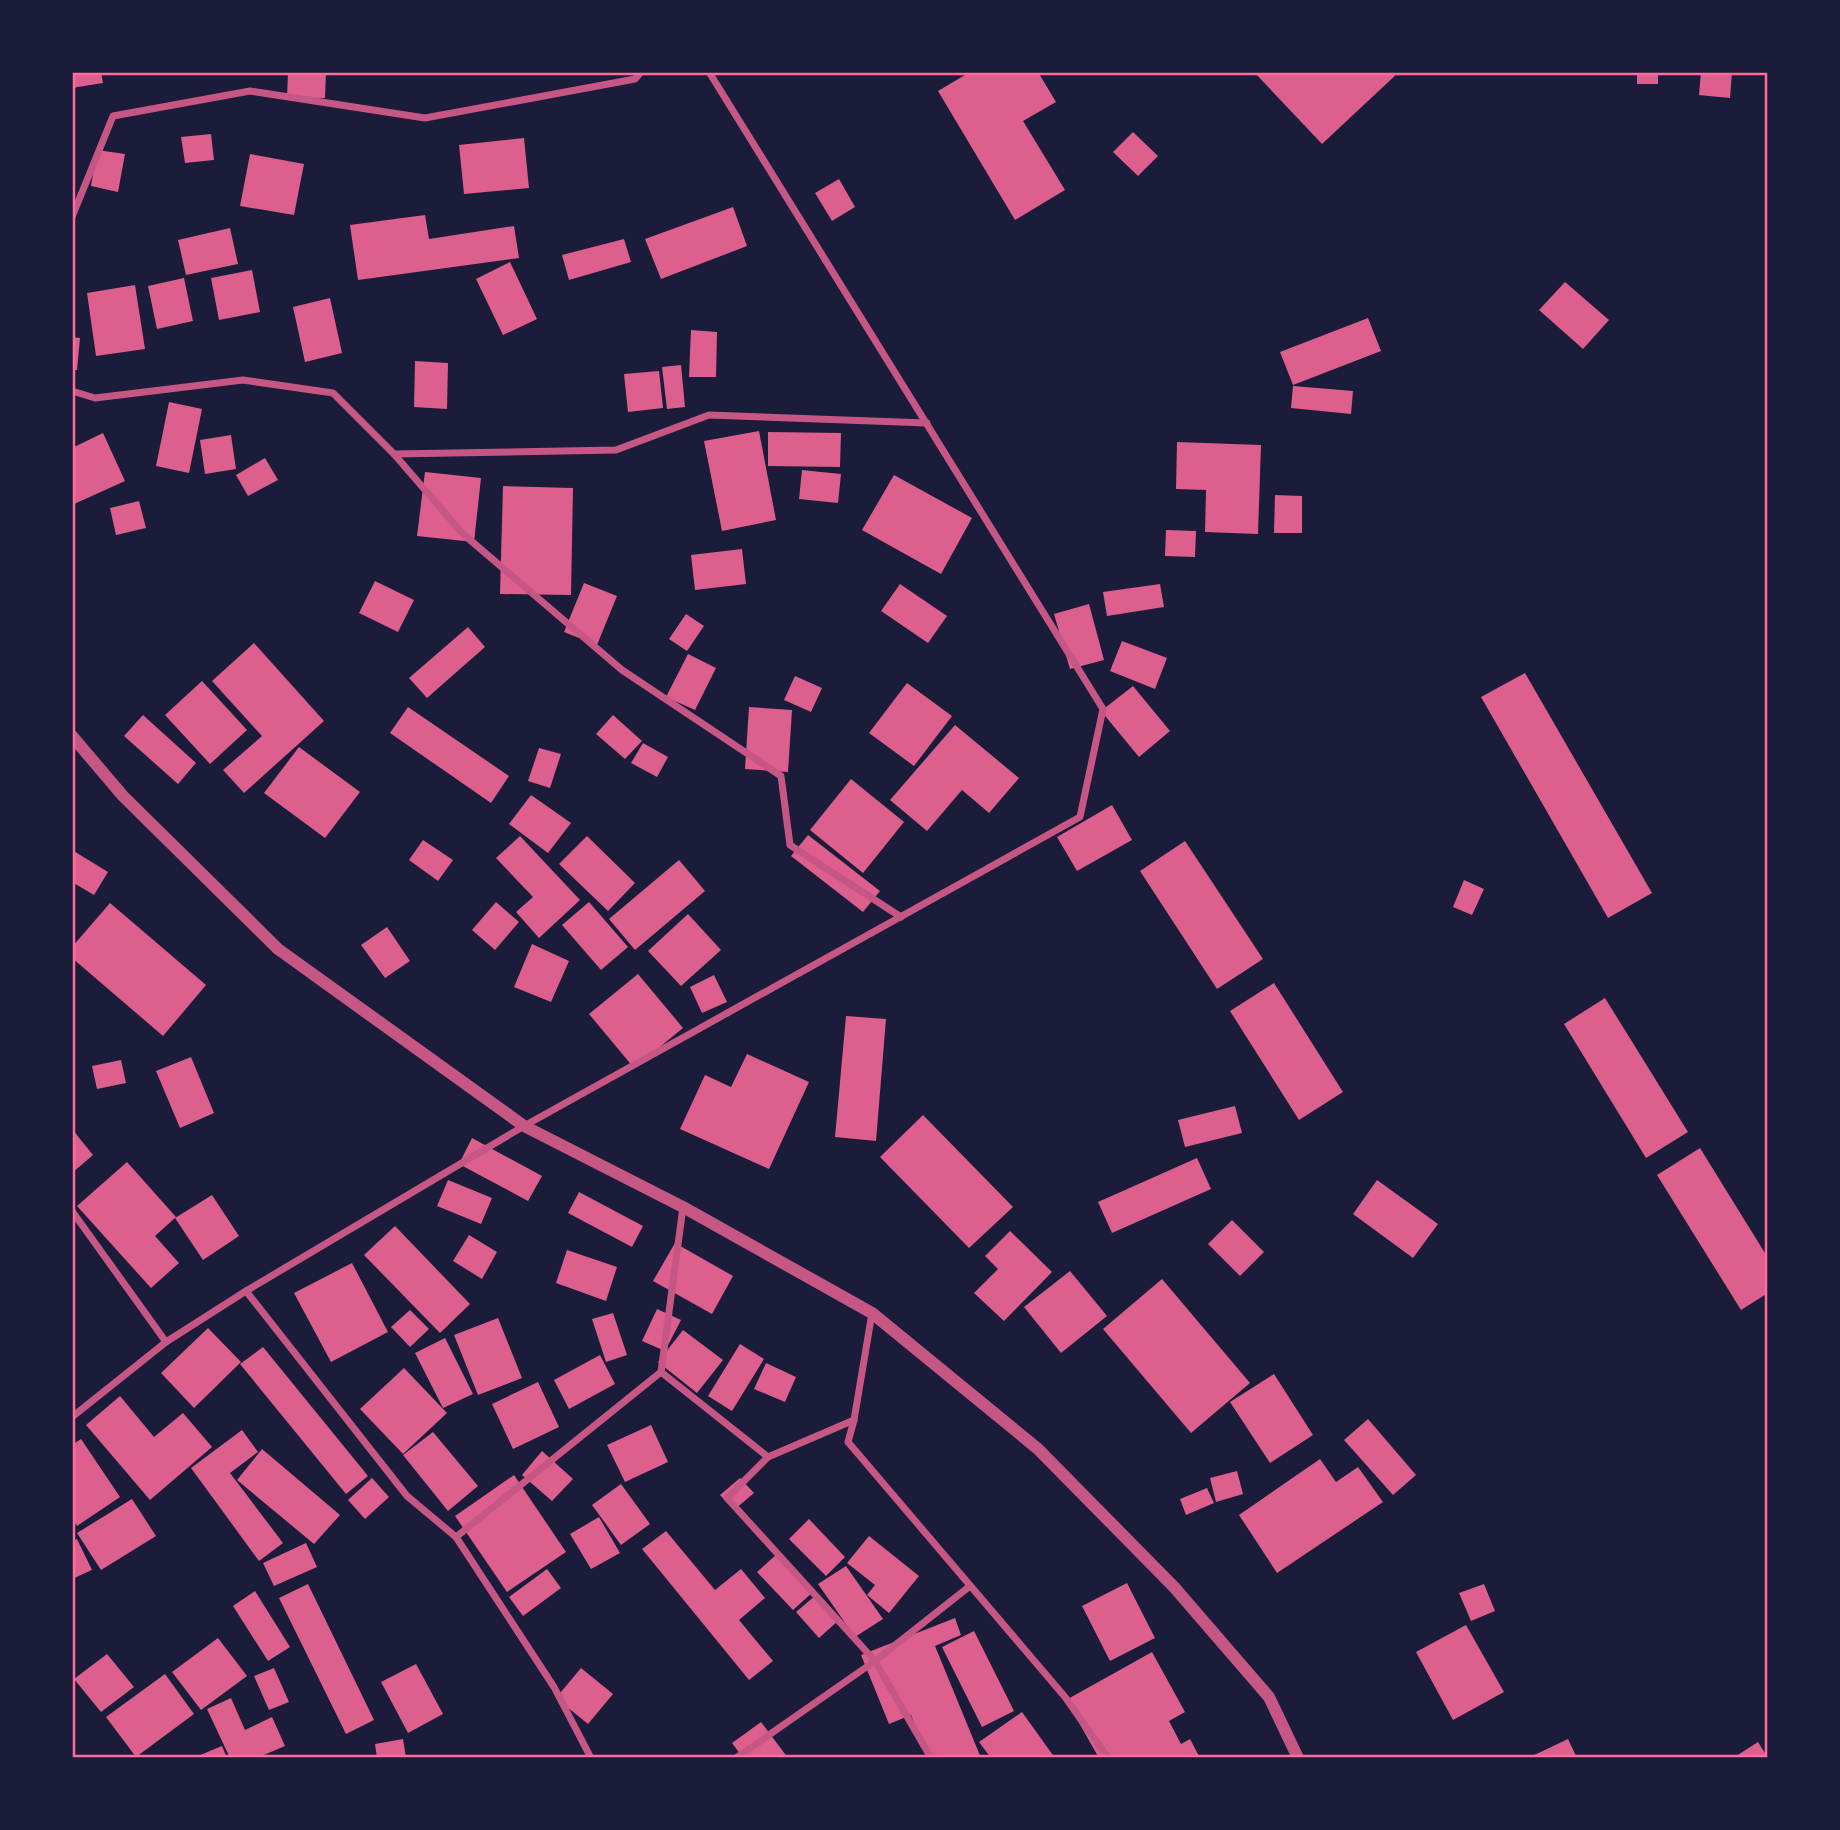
<svg xmlns="http://www.w3.org/2000/svg" width="1840" height="1830" viewBox="0 0 1840 1830" font-family="'Zilla Slab',serif">
	<rect width="100%" height="100%" fill="#1b1b3a"/>
	<g fill="#dd5f8e">
		<path d="M72 72H101L103 83 72 88Z"/>
		<path d="M288 72H326L325 98H287Z"/>
		<path d="M970 72H1038L1056 102 1023 121 1065 190 1015 220 938 91Z"/>
		<path d="M1254 72H1399L1322 144Z"/>
		<rect x="1637" y="72" width="21" height="12"/>
		<path d="M1701 72H1732L1730 98 1699 95Z"/>
		<path d="M1133 132 1158 156 1138 176 1113 152Z"/>
		<path d="M211 134 214 160 185 163 181 137Z"/>
		<path d="M524 138 529 188 464 194 459 145Z"/>
		<path d="M97 150 125 154 118 192 91 186Z"/>
		<path d="M250 154 304 164 294 215 240 206Z"/>
		<path d="M839 179 855 207 832 221 815 193Z"/>
		<path d="M733 207 747 246 661 279 645 239Z"/>
		<path d="M425 215 429 239 514 226 519 258 358 280 350 225Z"/>
		<path d="M230 228 238 264 186 275 178 240Z"/>
		<path d="M624 239 631 262 569 280 562 255Z"/>
		<path d="M510 262 537 319 503 335 476 279Z"/>
		<path d="M252 270 260 312 219 320 211 278Z"/>
		<path d="M184 278 193 321 157 329 148 286Z"/>
		<path d="M1565 282 1609 320 1583 349 1539 310Z"/>
		<path d="M135 285 145 349 96 356 87 293Z"/>
		<path d="M330 298 342 353 305 362 293 307Z"/>
		<path d="M1368 318 1381 351 1293 385 1280 352Z"/>
		<path d="M691 330 717 332 716 377H689Z"/>
		<path d="M72 337 80 338 77 370H72Z"/>
		<path d="M415 361 448 363 447 409 414 407Z"/>
		<path d="M681 365 685 407 667 409 662 367Z"/>
		<path d="M659 371 663 408 628 412 624 374Z"/>
		<path d="M1293 386 1353 391 1351 414 1291 408Z"/>
		<path d="M169 402 202 409 189 473 156 466Z"/>
		<path d="M759 431 776 520 722 531 704 441Z"/>
		<path d="M768 432 841 433 840 467 768 466Z"/>
		<path d="M103 433 125 481 72 505V448Z"/>
		<path d="M231 435 236 469 205 474 200 440Z"/>
		<path d="M1177 442 1261 445 1258 534 1205 532 1206 490 1176 489Z"/>
		<path d="M265 458 278 480 248 496 236 475Z"/>
		<path d="M802 470 841 474 838 503 799 499Z"/>
		<path d="M425 472 481 478 474 542 417 536Z"/>
		<path d="M894 475 972 518 941 574 862 530Z"/>
		<path d="M503 486 573 488 571 595 500 594Z"/>
		<path d="M1275 495 1302 496V533H1274Z"/>
		<path d="M139 501 146 528 116 535 110 508Z"/>
		<path d="M1166 530 1196 531 1195 557 1165 556Z"/>
		<path d="M742 549 746 584 695 590 691 555Z"/>
		<path d="M375 581 414 600 398 632 359 613Z"/>
		<path d="M584 583 617 596 597 645 564 632Z"/>
		<path d="M900 584 947 616 928 643 881 611Z"/>
		<path d="M1160 584 1164 607 1107 616 1103 592Z"/>
		<path d="M1089 604 1104 660 1070 669 1054 614Z"/>
		<path d="M686 614 704 626 687 651 669 639Z"/>
		<path d="M468 627 485 647 427 698 409 678Z"/>
		<path d="M1122 641 1167 658 1155 689 1110 671Z"/>
		<path d="M254 643 324 721 244 793 223 770 262 736 212 681Z"/>
		<path d="M688 654 716 668 695 710 666 697Z"/>
		<path d="M1525 673 1652 893 1608 918 1481 697Z"/>
		<path d="M795 676 822 688 811 712 784 700Z"/>
		<path d="M202 681 247 730 210 764 165 715Z"/>
		<path d="M907 683 952 716 914 766 869 733Z"/>
		<path d="M1133 686 1170 731 1139 757 1101 711Z"/>
		<path d="M408 707 509 776 491 803 390 733Z"/>
		<path d="M749 707 792 710 788 772 745 769Z"/>
		<path d="M143 715 196 763 178 784 124 736Z"/>
		<path d="M613 715 642 741 625 759 596 734Z"/>
		<path d="M955 725 1019 778 989 813 962 790 927 831 890 800Z"/>
		<path d="M643 743 668 757 657 777 631 763Z"/>
		<path d="M299 747 360 792 325 838 264 793Z"/>
		<path d="M539 748 561 754 550 788 528 781Z"/>
		<path d="M851 779 904 822 863 873 810 830Z"/>
		<path d="M531 795 571 823 548 853 509 824Z"/>
		<path d="M1112 805 1132 840 1077 871 1057 837Z"/>
		<path d="M808 835 880 891 863 912 791 856Z"/>
		<path d="M520 836 580 900 539 938 516 912 533 897 496 858Z"/>
		<path d="M587 836 635 883 608 911 559 864Z"/>
		<path d="M423 840 453 860 438 881 409 860Z"/>
		<path d="M1185 841 1263 959 1217 989 1140 871Z"/>
		<path d="M72 850 108 872 94 895 72 882Z"/>
		<path d="M679 860 705 891 635 950 609 919Z"/>
		<path d="M1464 880 1484 889 1472 915 1453 907Z"/>
		<path d="M496 902 519 922 495 950 472 930Z"/>
		<path d="M589 902 628 947 601 970 562 925Z"/>
		<path d="M110 903 206 985 163 1036 72 958V947Z"/>
		<path d="M688 914 721 950 681 986 648 951Z"/>
		<path d="M387 927 410 961 385 978 361 945Z"/>
		<path d="M532 944 569 961 551 1002 514 987Z"/>
		<path d="M638 974 683 1028 634 1068 589 1014Z"/>
		<path d="M714 975 727 1002 702 1013 690 987Z"/>
		<path d="M1274 983 1343 1092 1299 1120 1230 1011Z"/>
		<path d="M1605 998 1688 1132 1646 1158 1564 1024Z"/>
		<path d="M846 1016 886 1019 876 1141 835 1137Z"/>
		<path d="M747 1054 809 1082 769 1169 680 1129 705 1075 731 1087Z"/>
		<path d="M191 1057 214 1113 180 1128 156 1071Z"/>
		<path d="M121 1060 126 1083 97 1089 92 1066Z"/>
		<path d="M1235 1106 1242 1133 1185 1147 1178 1120Z"/>
		<path d="M923 1115 1013 1207 969 1248 880 1157Z"/>
		<path d="M72 1129 93 1155 72 1173Z"/>
		<path d="M472 1138 542 1176 528 1201 459 1164Z"/>
		<path d="M1700 1148 1768 1258V1293L1741 1310 1657 1175Z"/>
		<path d="M1197 1158 1211 1189 1112 1233 1098 1202Z"/>
		<path d="M127 1162 176 1217 155 1236 179 1263 151 1288 77 1206Z"/>
		<path d="M448 1180 492 1198 481 1224 437 1206Z"/>
		<path d="M1377 1180 1438 1224 1413 1258 1353 1214Z"/>
		<path d="M579 1192 643 1226 632 1247 568 1213Z"/>
		<path d="M212 1195 239 1236 203 1260 175 1218Z"/>
		<path d="M1232 1220 1264 1252 1240 1276 1208 1244Z"/>
		<path d="M395 1226 470 1304 440 1333 364 1255Z"/>
		<path d="M1010 1231 1052 1272 1004 1321 974 1293 998 1269 985 1256Z"/>
		<path d="M469 1235 497 1252 482 1279 453 1261Z"/>
		<path d="M675 1243 733 1276 712 1314 653 1281Z"/>
		<path d="M567 1250 617 1267 606 1301 556 1283Z"/>
		<path d="M352 1263 388 1332 331 1362 294 1293Z"/>
		<path d="M1070 1271 1107 1316 1061 1353 1024 1307Z"/>
		<path d="M1162 1279 1250 1383 1191 1433 1103 1329Z"/>
		<path d="M657 1309 681 1320 665 1351 642 1341Z"/>
		<path d="M410 1310 429 1329 410 1347 391 1327Z"/>
		<path d="M613 1313 627 1355 606 1362 592 1319Z"/>
		<path d="M498 1318 522 1378 478 1395 454 1335Z"/>
		<path d="M208 1328 241 1362 194 1408 161 1373Z"/>
		<path d="M683 1330 723 1360 697 1393 658 1362Z"/>
		<path d="M445 1338 473 1394 443 1408 415 1353Z"/>
		<path d="M740 1344 764 1359 732 1411 708 1396Z"/>
		<path d="M263 1347 368 1476 346 1494 240 1364Z"/>
		<path d="M600 1355 615 1384 569 1409 554 1380Z"/>
		<path d="M766 1363 796 1377 785 1402 754 1389Z"/>
		<path d="M404 1368 447 1413 403 1454 360 1409Z"/>
		<path d="M1274 1374 1313 1435 1270 1463 1230 1402Z"/>
		<path d="M538 1382 559 1427 513 1449 492 1404Z"/>
		<path d="M120 1396 154 1437 183 1413 212 1447 150 1500 86 1425Z"/>
		<path d="M1368 1419 1416 1475 1393 1495 1344 1440Z"/>
		<path d="M651 1425 668 1462 625 1482 607 1445Z"/>
		<path d="M242 1430 258 1452 230 1473 283 1543 259 1561 191 1468Z"/>
		<path d="M433 1432 478 1486 448 1511 403 1455Z"/>
		<path d="M81 1439 120 1497 77 1526 72 1519V1445Z"/>
		<path d="M262 1449 340 1515 314 1544 237 1480Z"/>
		<path d="M542 1451 573 1479 552 1501 522 1475Z"/>
		<path d="M1320 1459 1336 1482 1358 1467 1383 1502 1277 1573 1239 1515Z"/>
		<path d="M1237 1471 1243 1494 1216 1502 1210 1478Z"/>
		<path d="M514 1475 566 1552 507 1592 455 1516Z"/>
		<path d="M372 1478 389 1497 365 1519 348 1500Z"/>
		<path d="M740 1478 754 1493 734 1510 720 1495Z"/>
		<path d="M621 1484 650 1524 621 1545 592 1505Z"/>
		<path d="M1207 1488 1214 1503 1186 1515 1180 1499Z"/>
		<path d="M132 1499 156 1536 101 1570 77 1533Z"/>
		<path d="M599 1517 620 1553 591 1569 570 1534Z"/>
		<path d="M809 1519 845 1557 826 1576 789 1539Z"/>
		<path d="M666 1531 715 1590 741 1569 765 1598 739 1620 773 1661 749 1680 642 1549Z"/>
		<path d="M869 1536 919 1576 889 1613 867 1595 875 1585 847 1563Z"/>
		<path d="M77 1539 92 1570 72 1579V1541Z"/>
		<path d="M306 1543 317 1567 274 1586 263 1563Z"/>
		<path d="M777 1554 813 1592 793 1610 757 1572Z"/>
		<path d="M846 1566 883 1619 855 1637 818 1584Z"/>
		<path d="M547 1569 561 1588 523 1616 509 1597Z"/>
		<path d="M1127 1583 1155 1638 1110 1661 1082 1606Z"/>
		<path d="M308 1584 374 1720 346 1734 279 1598Z"/>
		<path d="M1484 1584 1495 1611 1471 1621 1459 1593Z"/>
		<path d="M255 1591 290 1647 268 1661 233 1606Z"/>
		<path d="M816 1595 839 1620 819 1638 796 1612Z"/>
		<path d="M955 1618 961 1635 935 1646 981 1758H958L957 1756 951 1758H928L911 1715 889 1724 861 1655Z"/>
		<path d="M1466 1625 1504 1692 1453 1720 1416 1652Z"/>
		<path d="M974 1631 1014 1711 982 1727 942 1647Z"/>
		<path d="M218 1638 247 1676 201 1710 172 1672Z"/>
		<path d="M1152 1652 1185 1712 1169 1721 1181 1744 1190 1739 1200 1758H1099L1066 1700Z"/>
		<path d="M107 1654 134 1687 101 1712 74 1679Z"/>
		<path d="M416 1664 443 1714 408 1733 381 1682Z"/>
		<path d="M274 1668 289 1702 269 1710 254 1676Z"/>
		<path d="M581 1668 613 1694 588 1724 556 1698Z"/>
		<path d="M165 1674 194 1714 136 1757 106 1717Z"/>
		<path d="M231 1698 245 1730 272 1717 285 1746 257 1758H230L207 1709Z"/>
		<path d="M1022 1712 1055 1758H991L979 1742Z"/>
		<path d="M761 1722 788 1758H743L732 1743Z"/>
		<path d="M403 1739 406 1758H377L375 1744Z"/>
		<path d="M1568 1739 1577 1758H1528Z"/>
		<path d="M1758 1742 1768 1758H1733Z"/>
		<path d="M222 1746 227 1758H193Z"/>
	</g>
	<g fill="none" stroke-linecap="round" stroke-linejoin="round">
		<g stroke="#c65784" stroke-width="7">
			<path d="M72 217 113 116 250 91 425 118 635 79 641 72"/>
			<path d="M72 391 95 398 243 380 333 393 394 454 616 450 709 415 927 423"/>
			<path d="M394 454 463 534 622 670 781 776 790 845 901 917"/>
			<path d="M683 1207 661 1372 768 1457"/>
			<path d="M72 1211 166 1342"/>
			<path d="M246 1291 407 1496 456 1537 554 1687 591 1758"/>
			<path d="M872 1313 854 1420 848 1442 1065 1697 1108 1758"/>
			<path d="M72 1417 166 1342 246 1291 524 1126 1080 817 1103 709 709 72"/>
			<path d="M854 1420 768 1457 727 1498 875 1661 931 1758"/>
			<path d="M456 1537 661 1372"/>
			<path d="M736 1758 875 1661 970 1586"/>
		</g>
		<path stroke="#c65784" stroke-width="12" d="M72 736 123 796 278 949 524 1126 683 1207 872 1313 1038 1449 1174 1587 1269 1697 1298 1758"/>
	</g>
	<rect width="1840" height="1830" fill="none" stroke="#1b1b3a" stroke-width="147"/>
	<rect x="74" y="74" width="1692" height="1682" fill="none" stroke="#ff6b9d" stroke-width="2.5"/>
</svg>
